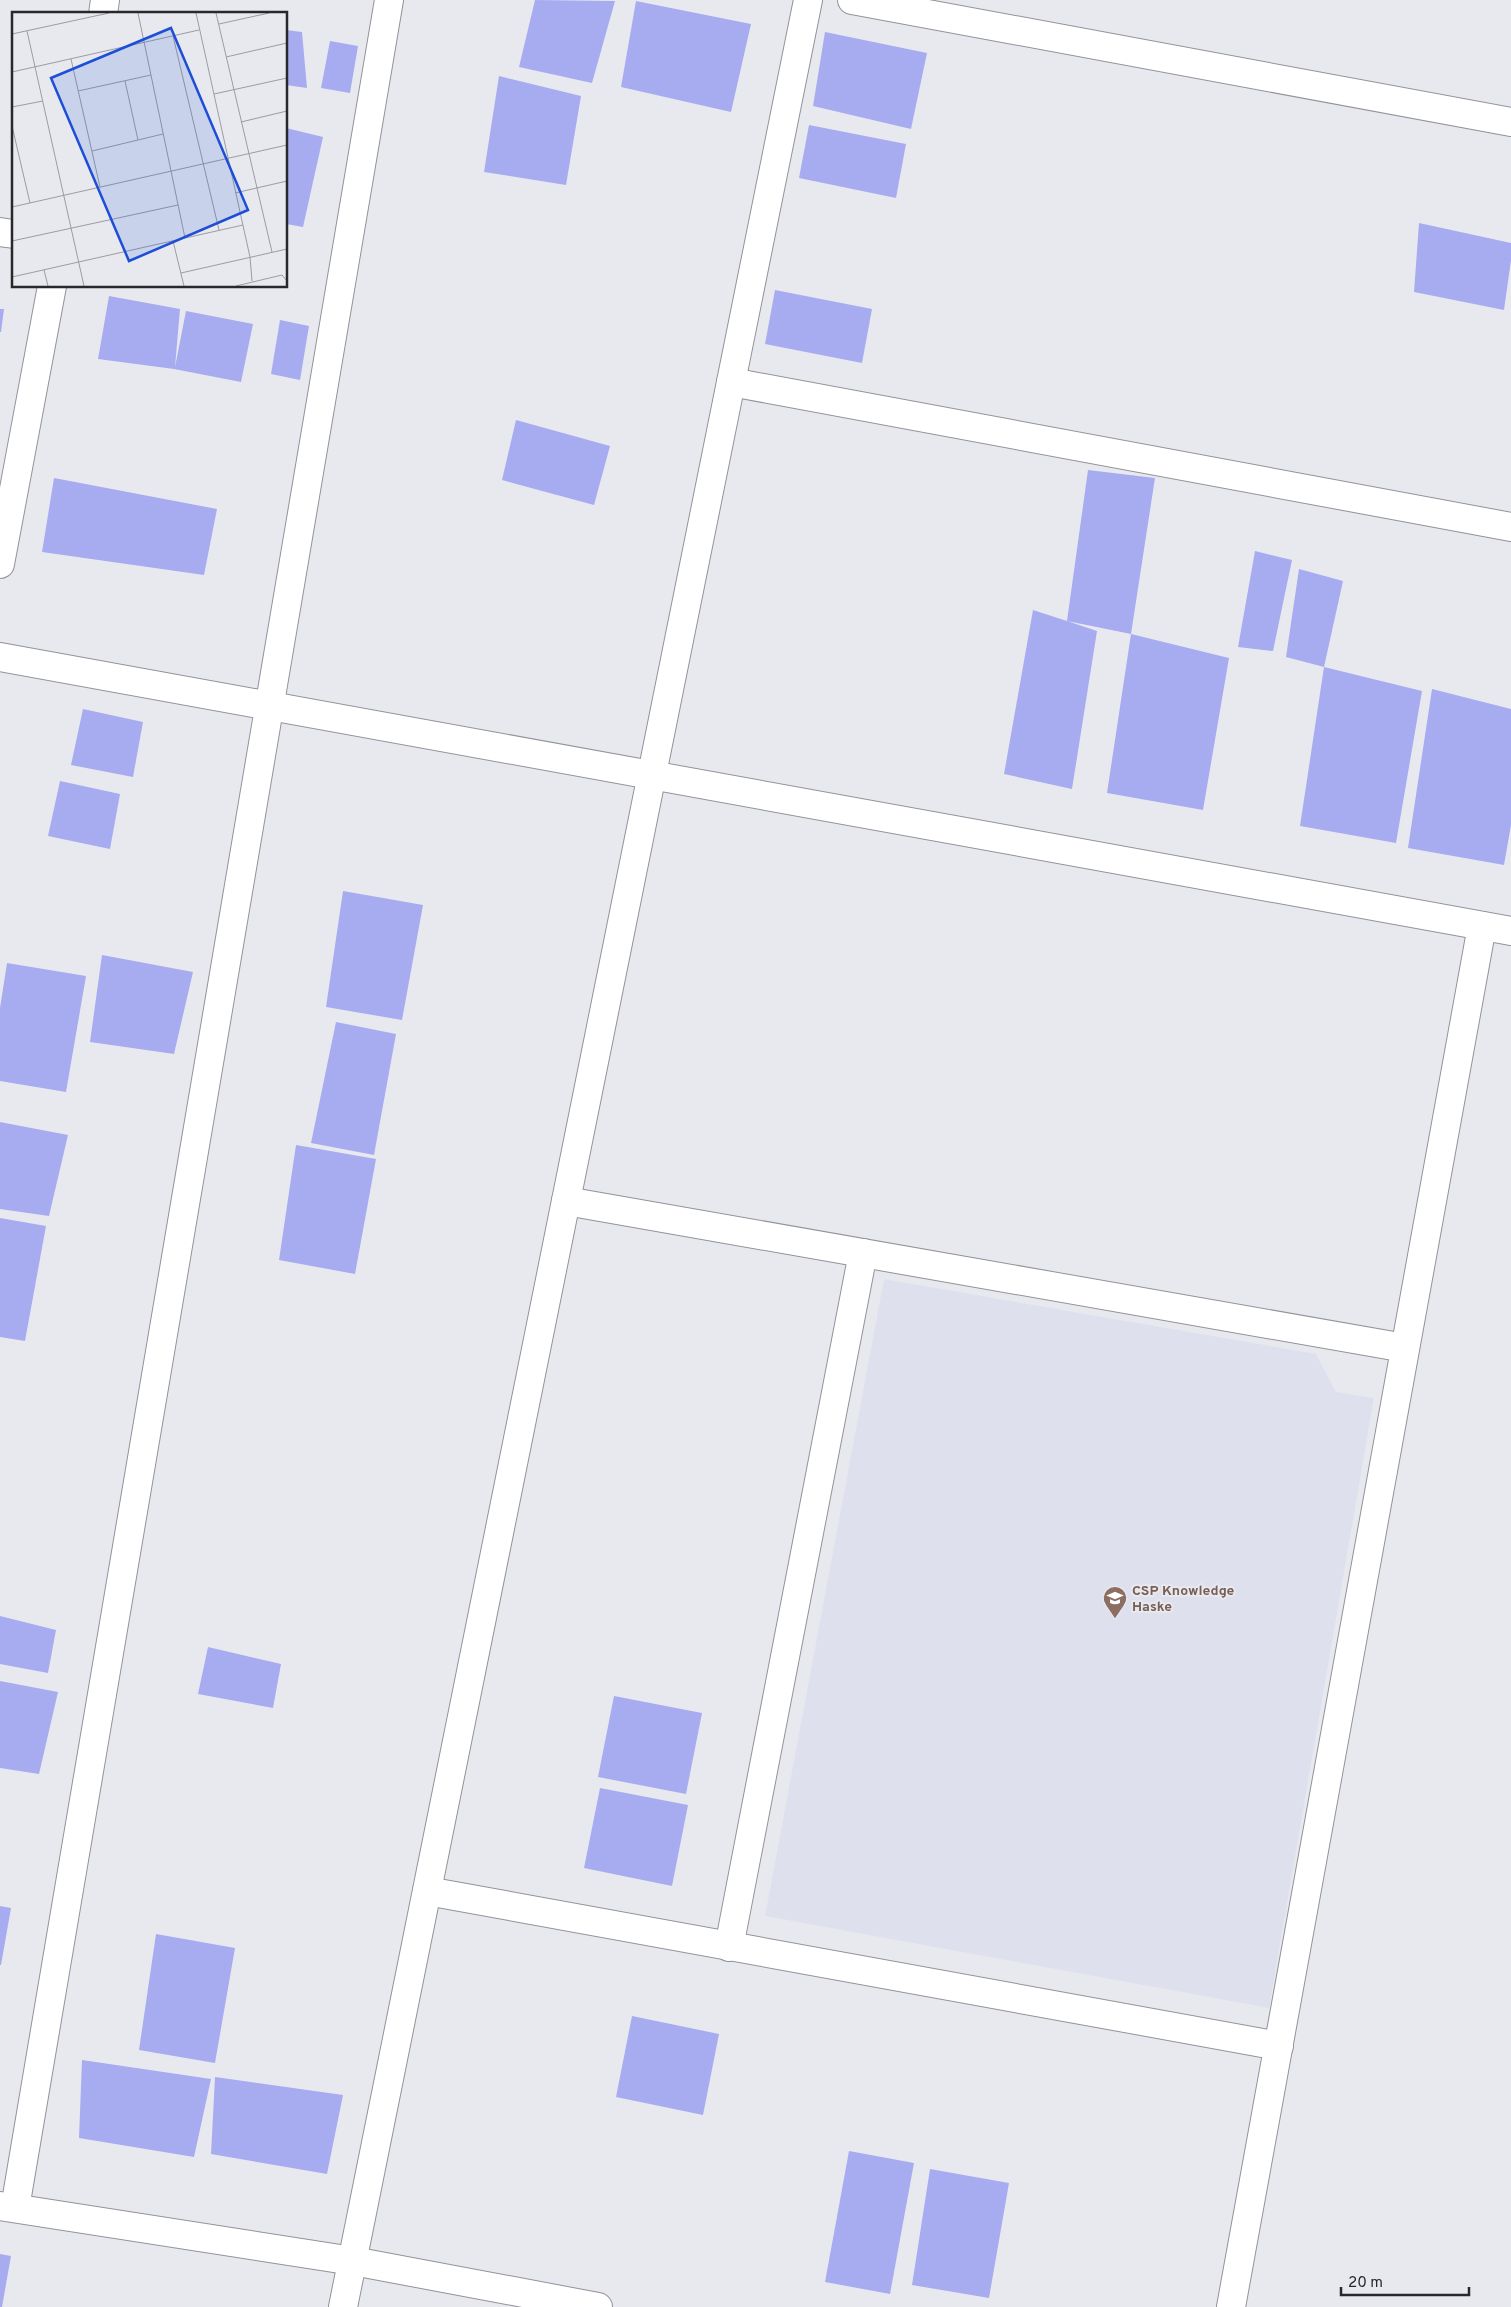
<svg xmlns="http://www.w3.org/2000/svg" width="1511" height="2307" viewBox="0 0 1511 2307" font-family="Overpass,sans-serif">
	<rect width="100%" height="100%" fill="#e8e9ef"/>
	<path fill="#dfe0ee" d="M884 1279 1316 1354 1336 1392 1374 1398 1269 2008 765 1916Z"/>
	<g fill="#a7acf1">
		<path d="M535 0 615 1 592 83 519 67Z"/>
		<path d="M636 1 751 24 731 112 621 87Z"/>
		<path d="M286 30 302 32 307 88 286 85Z"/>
		<path d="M825 32 927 53 911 129 813 106Z"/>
		<path d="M330 41 358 46 350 93 321 88Z"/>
		<path d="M499 76 581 96 566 185 484 172Z"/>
		<path d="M809 125 906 144 896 198 799 178Z"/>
		<path d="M286 128 323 137 303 227 286 224Z"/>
		<path d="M1419 223 1511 243V260L1504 310 1414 292Z"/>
		<path d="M775 290 872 309 862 363 765 344Z"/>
		<path d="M109 296 180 309 175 367 186 311 253 324 241 382 174 369 98 359Z"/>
		<path d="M0 309H4L1 332H0Z"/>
		<path d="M280 320 309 326 300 380 271 374Z"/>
		<path d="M516 420 610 446 594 505 502 480Z"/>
		<path d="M1088 470 1155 478 1131 634 1229 658 1203 810 1107 793 1131 634 1067 621 1097 631 1072 789 1004 774 1033 610 1067 621Z"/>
		<path d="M54 478 217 509 204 575 42 552Z"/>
		<path d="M1255 551 1292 560 1273 651 1238 647Z"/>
		<path d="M1299 569 1343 581 1324 667 1286 657Z"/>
		<path d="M1324 667 1422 691 1396 843 1300 826Z"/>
		<path d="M1432 689 1511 709V825L1504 865 1408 848Z"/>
		<path d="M83 709 143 722 133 777 71 765Z"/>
		<path d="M60 781 120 794 110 849 48 836Z"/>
		<path d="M343 891 423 905 402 1020 326 1007Z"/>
		<path d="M102 955 193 972 174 1054 90 1042Z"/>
		<path d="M7 963 86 976 66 1092 0 1081V1008Z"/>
		<path d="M336 1022 396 1034 374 1155 311 1143Z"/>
		<path d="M0 1122 68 1135 49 1216 0 1209Z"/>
		<path d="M296 1145 376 1159 355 1274 279 1260Z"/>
		<path d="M0 1218 46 1226 25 1341 0 1337Z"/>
		<path d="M0 1616 56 1630 48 1673 0 1664Z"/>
		<path d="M208 1647 281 1664 273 1708 198 1694Z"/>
		<path d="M0 1681 58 1692 39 1774 0 1768Z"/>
		<path d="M614 1696 702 1713 686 1794 598 1777Z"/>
		<path d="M600 1788 688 1805 672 1886 584 1868Z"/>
		<path d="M0 1906 11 1908 1 1965H0Z"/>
		<path d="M156 1934 235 1948 215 2063 139 2050Z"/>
		<path d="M632 2016 719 2034 703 2115 616 2097Z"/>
		<path d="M82 2060 211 2079 194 2157 79 2138Z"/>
		<path d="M215 2077 343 2095 327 2174 211 2154Z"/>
		<path d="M849 2151 914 2163 890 2294 825 2282Z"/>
		<path d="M930 2169 1009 2183 989 2298 912 2285Z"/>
		<path d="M0 2254 11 2256 2 2307H0Z"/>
	</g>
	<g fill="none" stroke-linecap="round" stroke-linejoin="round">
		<g stroke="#929399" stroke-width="30">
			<g id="minor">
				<path d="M852 0 1511 122"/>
				<path d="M103 14 105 0"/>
				<path d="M0 232 14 234"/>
				<path d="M731 382 1511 527"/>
				<path d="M0 564 52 286"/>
				<path d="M0 657 1511 931"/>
				<path d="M566 1201 1405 1348"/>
				<path d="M427 1891 1279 2046"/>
				<path d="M729 1947 863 1253"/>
				<path d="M0 2206 353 2261 598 2307"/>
				<path d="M15 2208 389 0"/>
				<path d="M343 2307 808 0"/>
				<path d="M1231 2307 1482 926"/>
			</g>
		</g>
		<use href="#minor" stroke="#fff" stroke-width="28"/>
	</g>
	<defs>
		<g id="school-pin" transform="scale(1.25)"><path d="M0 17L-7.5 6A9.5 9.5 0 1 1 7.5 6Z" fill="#8d6e63" stroke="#e8e9ef"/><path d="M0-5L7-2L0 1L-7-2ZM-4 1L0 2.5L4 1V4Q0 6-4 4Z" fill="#fff"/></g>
	</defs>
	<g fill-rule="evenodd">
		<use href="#school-pin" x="1115" y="1598"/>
	</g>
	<g text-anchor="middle" stroke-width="4" stroke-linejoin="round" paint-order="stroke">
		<g font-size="14" font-weight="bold" fill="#785e54" stroke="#e8e9ef" text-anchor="start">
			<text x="1132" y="1595">CSP Knowledge<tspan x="1132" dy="16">Haske</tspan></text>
		</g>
	</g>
	<g transform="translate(12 12)">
		<rect width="275" height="275" fill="#e8e9ef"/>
		<path fill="none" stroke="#9b9ca0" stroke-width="1" d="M126 1 173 226M184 1 238 245 240 269M204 1 260 240M207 12 257 1M15 19 72 274M0 22 97 1M161 24 207 218M214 45 275 31M59 47 88 175M0 60 187 18M113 69 126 128M66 79 139 63M202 82 275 66M0 95 31 89M229 110 275 99M0 114 18 191M80 139 151 122M223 181 275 169M0 195 275 133M0 229 166 193M161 229 172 274M32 258 36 274M169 261 275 237M0 265 231 213M224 274 270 263 275 269"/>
		<path fill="#1d4ed8" fill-opacity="0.15" stroke="#1d4ed8" stroke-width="2.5" d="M159 16 236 198 117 249 39 66Z"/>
		<rect width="275" height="275" fill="none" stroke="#28282a" stroke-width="2.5"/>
	</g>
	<path d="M1341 2287v8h128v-8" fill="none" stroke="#28282a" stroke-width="2.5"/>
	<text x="1348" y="2287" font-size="15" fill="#28282a" stroke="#e8e9ef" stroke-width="4" paint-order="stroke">20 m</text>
</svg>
